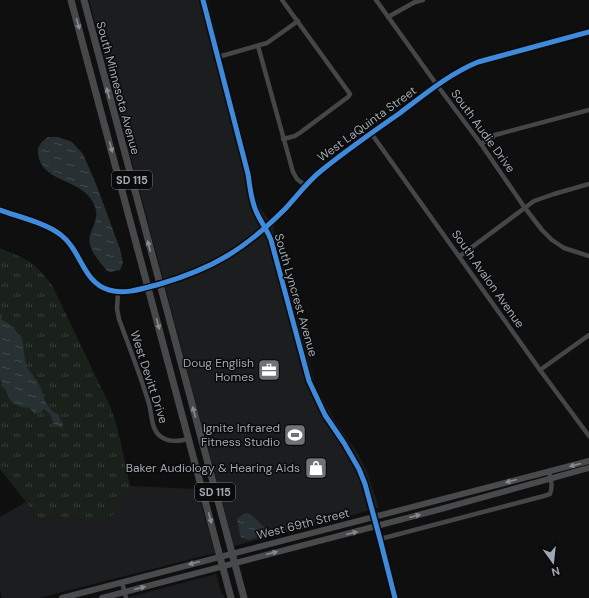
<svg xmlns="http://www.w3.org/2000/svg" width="589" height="598" viewBox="0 0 589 598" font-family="'DM Sans',sans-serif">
	<defs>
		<pattern id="grass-tufts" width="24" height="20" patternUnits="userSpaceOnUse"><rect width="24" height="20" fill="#1a201a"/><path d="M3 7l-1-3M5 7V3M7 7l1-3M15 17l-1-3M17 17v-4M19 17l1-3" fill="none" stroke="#383e39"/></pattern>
		<pattern id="water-ripples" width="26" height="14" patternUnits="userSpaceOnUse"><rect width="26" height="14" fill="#273134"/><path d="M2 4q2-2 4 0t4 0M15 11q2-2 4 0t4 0" fill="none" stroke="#434c4f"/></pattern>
	</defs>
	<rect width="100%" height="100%" fill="#0f0f10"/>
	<g fill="#1c1d1e">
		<path d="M89 0H208L257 203 265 215 275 225 273 230 316 387 334 419 358 454 367 471 379 508 234 546Z"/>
		<path d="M130 486 197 489 215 553 39 598H2L0 590V517L26 502 40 520 58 517 94 521 122 506Z"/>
		<path d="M216 574 221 592 225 598H126Z"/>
	</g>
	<path fill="url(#grass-tufts)" d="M0 248C26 259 35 262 52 285L111 408 119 434 130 486 122 506 115 513 109 518 94 521 58 517 40 520 0 469Z"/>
	<g fill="url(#water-ripples)">
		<path d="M48 137H58L72 142 83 154 96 184 120 249 123 263 120 270 110 272 107 271C101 263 93 255 90 245 86 228 106 219 90 198 77 179 41 181 38 154 37 146 42 141 48 137Z"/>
		<path d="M0 314 2 315 1 319 14 327 16 332 22 338 26 366 39 384 46 403 52 411 59 415 60 420 63 423V428L55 426 50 414 44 409 40 413 34 414 30 408 21 407 12 403 0 379Z"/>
		<path d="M247 513 253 516 267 530 266 534 249 540 242 538 240 535 237 519 243 514Z"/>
	</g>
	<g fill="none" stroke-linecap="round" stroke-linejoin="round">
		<g stroke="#444648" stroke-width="4.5">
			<path d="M203 0 248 174C250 187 251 200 256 211 260 221 267 229 271 240L309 381 325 415 344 443 359 469 365 484 380 539 395 598"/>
			<path d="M282 0 350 94 348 97 301 132 295 136 283 139"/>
			<path d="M376 0 437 85 481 144 525 208 542 230 552 240 564 248 589 256"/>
			<path d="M388 17 415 2 423 0"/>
			<path d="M258 46 293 172 297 179 306 186"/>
			<path d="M218 57 267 43 298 21"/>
			<path d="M371 133 540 370 589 436"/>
			<path d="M481 144 495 135 589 110"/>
			<path d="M0 210C19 217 46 223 61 235 81 250 83 283 109 290 126 295 144 288 160 284 214 268 245 249 285 209 297 196 308 181 322 170 347 150 374 131 400 113 425 94 449 74 478 62L589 32"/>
			<path d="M460 256 534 201 554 194 589 184"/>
			<path d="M118 292 117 309 119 319C129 347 141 376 149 404 152 414 151 429 160 436 169 443 179 441 189 439"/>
			<path d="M540 370 589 335"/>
			<path d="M380 539 544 496 550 494C553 486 551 480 549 472"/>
			<path d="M122 582 126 598"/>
		</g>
		<g stroke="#484a4c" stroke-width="6">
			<path d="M62 598 589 461"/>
			<path d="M102 598 441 509 589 468"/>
		</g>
		<g stroke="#46484a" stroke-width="7">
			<path d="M71 0 231 598"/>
			<path d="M84 0 244 598"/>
		</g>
		<g stroke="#0a0a0b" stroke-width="8">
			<g id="cycleway">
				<path d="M203 0 248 174C250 187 251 200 256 211 260 221 267 229 271 240L309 381 325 415 344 443 359 469 365 484 380 539 395 598"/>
				<path d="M0 210C19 217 46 223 61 235 81 250 83 283 109 290 126 295 144 288 160 284 214 268 245 249 285 209 297 196 308 181 322 170 347 150 374 131 400 113 425 94 449 74 478 62L589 32"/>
			</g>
		</g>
		<use href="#cycleway" stroke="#408adc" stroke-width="5"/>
	</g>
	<defs><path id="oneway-solid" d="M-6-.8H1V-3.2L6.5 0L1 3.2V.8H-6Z"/></defs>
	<g fill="#858c92">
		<use href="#oneway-solid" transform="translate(78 24) rotate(75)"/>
		<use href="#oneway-solid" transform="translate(108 93) rotate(-106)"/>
		<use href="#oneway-solid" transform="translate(111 147) rotate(75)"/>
		<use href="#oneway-solid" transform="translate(149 246) rotate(-105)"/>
		<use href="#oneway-solid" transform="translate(158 324) rotate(75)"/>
		<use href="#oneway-solid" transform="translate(194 412) rotate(-105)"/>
		<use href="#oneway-solid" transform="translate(210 518) rotate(75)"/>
	</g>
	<g fill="#868c93">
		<use href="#oneway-solid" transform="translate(575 465) rotate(165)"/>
		<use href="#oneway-solid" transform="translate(511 481) rotate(165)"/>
		<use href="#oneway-solid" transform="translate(415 516) rotate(-15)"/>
		<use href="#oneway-solid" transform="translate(352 533) rotate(-14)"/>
		<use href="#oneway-solid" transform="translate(272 553) rotate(-14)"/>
		<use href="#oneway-solid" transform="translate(194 563) rotate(165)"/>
		<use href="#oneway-solid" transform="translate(140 588) rotate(-15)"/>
	</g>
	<defs>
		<g id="office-square" transform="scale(1.15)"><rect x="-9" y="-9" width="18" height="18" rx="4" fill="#6d7379" stroke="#0a0a0b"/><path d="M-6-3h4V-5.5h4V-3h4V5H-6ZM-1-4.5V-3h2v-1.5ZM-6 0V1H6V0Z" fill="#fff"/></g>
		<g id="stadium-square" transform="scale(1.15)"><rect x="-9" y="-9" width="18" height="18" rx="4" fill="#6d7379" stroke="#0a0a0b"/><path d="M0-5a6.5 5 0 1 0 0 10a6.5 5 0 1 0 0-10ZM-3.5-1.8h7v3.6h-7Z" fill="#fff"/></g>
		<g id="shop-square" transform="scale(1.15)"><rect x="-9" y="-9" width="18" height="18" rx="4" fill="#6d7379" stroke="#0a0a0b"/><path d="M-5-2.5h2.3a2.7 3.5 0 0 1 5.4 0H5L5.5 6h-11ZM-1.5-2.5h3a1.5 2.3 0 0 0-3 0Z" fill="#fff"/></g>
	</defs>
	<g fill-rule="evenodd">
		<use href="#office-square" x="269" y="370"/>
		<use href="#stadium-square" x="295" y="435"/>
		<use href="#shop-square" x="316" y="468"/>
	</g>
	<g text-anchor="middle" stroke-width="3" stroke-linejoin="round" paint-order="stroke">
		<g fill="#0a0a0b" stroke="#73797f" stroke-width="1">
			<rect x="112" y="171" width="40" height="18" rx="3"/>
			<rect x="195" y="483" width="40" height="18" rx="3"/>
		</g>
		<g font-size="11" font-weight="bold" fill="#a0a9b1">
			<text x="132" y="184">SD 115</text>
			<text x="215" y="496">SD 115</text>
		</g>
		<g font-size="12" fill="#a0a9b1" stroke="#0a0a0b">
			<text transform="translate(118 88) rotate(75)" y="4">South Minnesota Avenue</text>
			<text transform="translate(367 124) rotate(-36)" y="4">West LaQuinta Street</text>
			<text transform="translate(483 131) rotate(54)" y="4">South Audie Drive</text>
			<text transform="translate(488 279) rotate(55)" y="4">South Avalon Avenue</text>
			<text transform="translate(296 295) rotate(74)" y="4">South Lyncrest Avenue</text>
			<text transform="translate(149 377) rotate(72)" y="4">West Devitt Drive</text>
			<text transform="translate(303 524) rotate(-14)" y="4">West 69th Street</text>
		</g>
		<g font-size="12" fill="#a0a9b1" stroke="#0a0a0b" text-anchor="end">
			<text x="254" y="367">Doug English<tspan x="254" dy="14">Homes</tspan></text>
			<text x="280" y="432">Ignite Infrared<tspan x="280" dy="14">Fitness Studio</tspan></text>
			<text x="300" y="472">Baker Audiology &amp; Hearing Aids</text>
		</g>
	</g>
	<g transform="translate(553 562) rotate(165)" stroke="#0a0a0b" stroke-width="3" paint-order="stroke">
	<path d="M0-3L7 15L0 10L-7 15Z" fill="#a0a9b1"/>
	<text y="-6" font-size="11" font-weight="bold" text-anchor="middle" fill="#a0a9b1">N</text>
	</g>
</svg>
